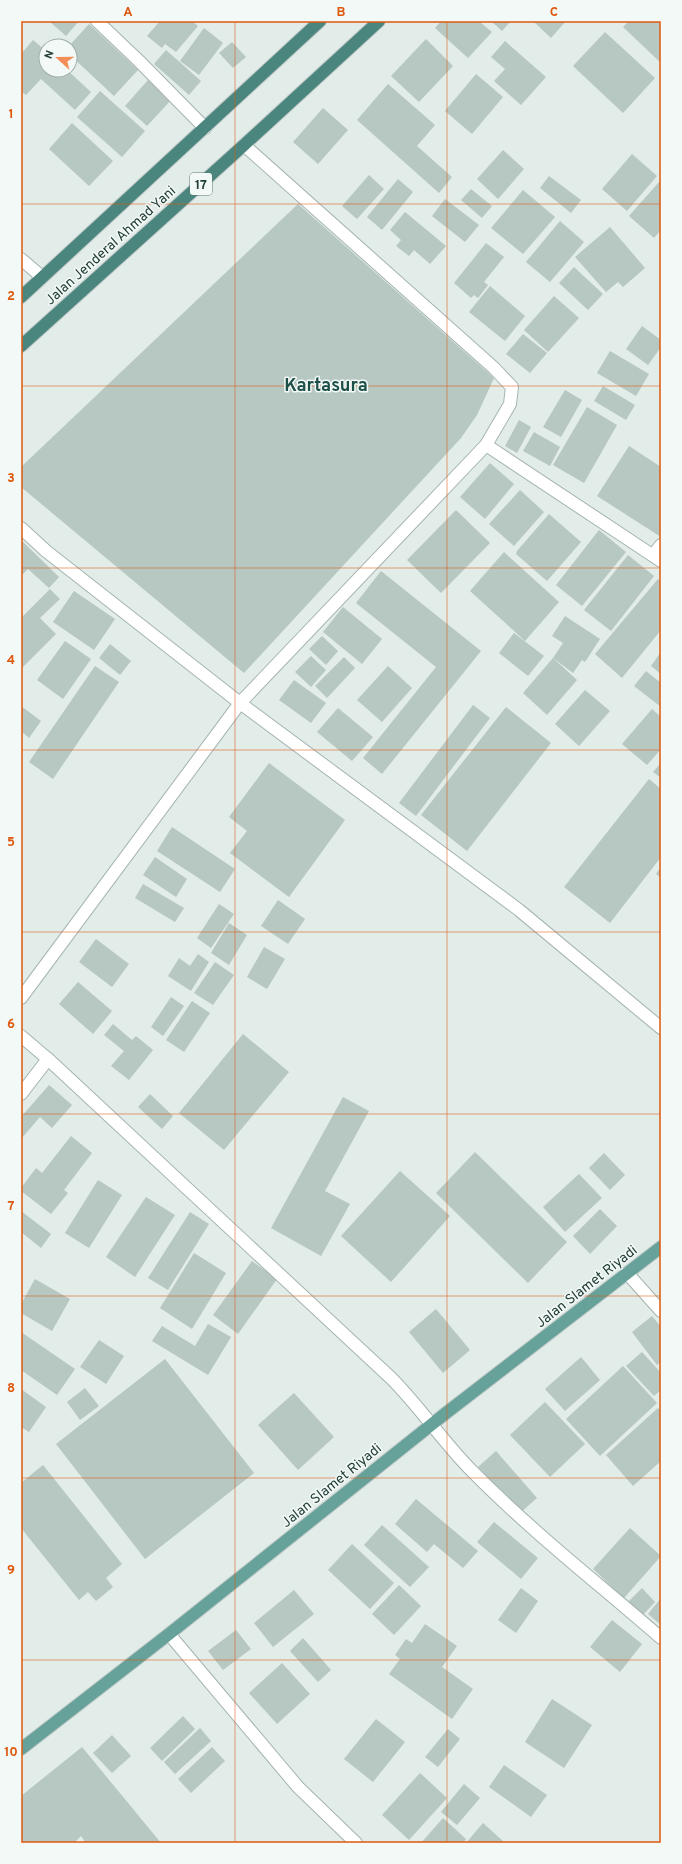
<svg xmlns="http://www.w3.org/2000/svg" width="682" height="1864" viewBox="0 0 682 1864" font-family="Overpass,sans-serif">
	<rect width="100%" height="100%" fill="#e2ece9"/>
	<g fill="#b7c7c2">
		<path d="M49 21H79L66 36Z"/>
		<path d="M160 21H192L198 26 176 52 165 44 162 48 147 36Z"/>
		<path d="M441 21H482L481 23 492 32 468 58 435 28Z"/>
		<path d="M491 21H511L502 31Z"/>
		<path d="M533 21H566L551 38Z"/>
		<path d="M629 21H661V63L623 27Z"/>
		<path d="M89 24 138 70 114 96 70 55V46H69Z"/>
		<path d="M204 28 223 43 199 75 180 61Z"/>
		<path d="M605 32 655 78 623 113 573 66Z"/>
		<path d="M426 39 453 66 419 102 391 76Z"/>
		<path d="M33 40 46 51V70H67L91 92 75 110 41 79 26 95 21 91V54Z"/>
		<path d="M505 41 546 77 521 105 494 81 505 69 491 57Z"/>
		<path d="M232 42 246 57 233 68 219 53Z"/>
		<path d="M166 50 201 81 189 95 154 64Z"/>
		<path d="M476 74 503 97 472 134 445 111Z"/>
		<path d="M148 80 171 100 147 126 125 106Z"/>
		<path d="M388 84 435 125 417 146 452 177 439 193 357 120Z"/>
		<path d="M100 91 145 131 122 157 77 117Z"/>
		<path d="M323 108 348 130 318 164 293 142Z"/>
		<path d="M72 123 113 161 89 186 49 149Z"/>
		<path d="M503 150 524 169 498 199 477 179Z"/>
		<path d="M632 154 657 176 627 211 602 189Z"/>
		<path d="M369 175 384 189 357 219 342 206Z"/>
		<path d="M549 176 581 200 571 213 540 188Z"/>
		<path d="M398 179 413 192 382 230 367 217Z"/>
		<path d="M659 182 661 184V230L654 238 629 216Z"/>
		<path d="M471 189 492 206 482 218 461 200Z"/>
		<path d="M523 190 555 217 523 254 491 228Z"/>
		<path d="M445 199 479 225 465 242 432 216Z"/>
		<path d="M298 204 494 378 477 415 461 438 244 673 21 487V467Z"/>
		<path d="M405 212 446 246 430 264 414 250 409 256 396 246 401 240 390 230Z"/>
		<path d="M560 221 584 242 550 282 526 262Z"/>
		<path d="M610 227 645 268 623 287 618 282 606 292 575 257Z"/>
		<path d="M486 243 504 257 484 282 488 285 478 298 474 295 471 298 454 283Z"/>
		<path d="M574 267 603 294 588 310 559 283Z"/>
		<path d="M490 286 525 316 505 341 469 312Z"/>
		<path d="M554 296 579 318 548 352 524 330Z"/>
		<path d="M642 326 661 340V347L648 365 626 349Z"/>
		<path d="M523 334 547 353 530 373 506 354Z"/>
		<path d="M610 351 649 374 636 396 597 373Z"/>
		<path d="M603 386 635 405 626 420 594 401Z"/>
		<path d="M565 390 582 400 561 437 543 427Z"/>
		<path d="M587 407 617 425 584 483 553 465Z"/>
		<path d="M519 420 531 427 517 453 505 446Z"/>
		<path d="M534 432 560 447 550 466 523 451Z"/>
		<path d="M629 446 661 467V537L597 496Z"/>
		<path d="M490 463 514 484 485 519 460 497Z"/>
		<path d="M520 490 544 512 514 546 489 524Z"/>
		<path d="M456 510 490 543 441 593 407 560Z"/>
		<path d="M549 514 581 542 547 581 516 554 517 551Z"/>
		<path d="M599 530 626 552 582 606 556 585Z"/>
		<path d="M21 540 59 577 49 588 28 569 21 576Z"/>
		<path d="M504 552 559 602 525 641 470 591Z"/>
		<path d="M628 555 654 576 611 631 584 610Z"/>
		<path d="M381 571 481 651 382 774 363 758 436 667 356 603Z"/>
		<path d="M658 579 661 582V630L622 678 595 654Z"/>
		<path d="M50 589 60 599 40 618 56 634 21 669V618Z"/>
		<path d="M74 591 115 619 94 650 53 622Z"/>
		<path d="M343 607 382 639 362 664 323 632Z"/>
		<path d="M565 616 600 639 585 662 582 660 573 673 553 658 563 643 552 636Z"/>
		<path d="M514 633 544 656 528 676 499 653Z"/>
		<path d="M322 636 338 651 326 665 309 649Z"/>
		<path d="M65 641 91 659 63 699 37 680Z"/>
		<path d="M110 644 131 661 120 675 99 658Z"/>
		<path d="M661 652V674L651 666Z"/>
		<path d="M311 656 326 670 311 687 295 672Z"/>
		<path d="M344 657 355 668 327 698 315 686Z"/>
		<path d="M553 658 577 680 547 715 523 693Z"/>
		<path d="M95 666 119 682 53 779 29 762Z"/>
		<path d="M388 666 412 688 382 722 357 700Z"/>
		<path d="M646 671 661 683V707L634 686Z"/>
		<path d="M294 680 326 703 311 723 279 700Z"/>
		<path d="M585 690 610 711 579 746 555 724Z"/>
		<path d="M473 705 490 718 416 816 399 803Z"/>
		<path d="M21 706 41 721 29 738 21 731Z"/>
		<path d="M506 707 551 743 467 851 421 815Z"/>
		<path d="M338 708 373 737 352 761 317 732Z"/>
		<path d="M652 709 661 717V749L647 765 622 744Z"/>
		<path d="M269 763 345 820 289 897 230 853 247 831 229 817Z"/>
		<path d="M661 763V778L653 772Z"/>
		<path d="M649 779 661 789V857L610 923 564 887Z"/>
		<path d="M172 827 235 869 220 892 157 851Z"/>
		<path d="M155 857 187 879 176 897 143 875Z"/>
		<path d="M661 867V878L656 874Z"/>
		<path d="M143 884 184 908 175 922 135 898Z"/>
		<path d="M278 900 305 919 288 944 261 926Z"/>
		<path d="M219 904 234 914 211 948 197 938Z"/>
		<path d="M229 923 247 935 229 965 211 953Z"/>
		<path d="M96 939 129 964 112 987 79 962Z"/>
		<path d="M264 947 285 959 267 989 247 977Z"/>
		<path d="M198 954 209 962 191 991 168 976 179 958 190 966Z"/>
		<path d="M215 962 234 975 213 1005 194 993Z"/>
		<path d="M78 982 112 1011 93 1034 59 1004Z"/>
		<path d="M171 997 184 1006 163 1036 151 1027Z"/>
		<path d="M192 1001 210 1013 184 1052 166 1040Z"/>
		<path d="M113 1024 132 1040 136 1036 153 1050 129 1080 111 1066 124 1051 104 1035Z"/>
		<path d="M243 1034 289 1072 224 1150 179 1113Z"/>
		<path d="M49 1085 72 1105 52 1128 40 1117 21 1139V1117Z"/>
		<path d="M150 1094 173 1116 162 1129 138 1107Z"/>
		<path d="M343 1097 369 1111 325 1191 350 1204 321 1256 271 1228Z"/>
		<path d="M71 1136 92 1153 64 1190 68 1193 51 1214 21 1191V1188L36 1168 42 1173Z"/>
		<path d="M475 1152 567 1242 528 1283 436 1193Z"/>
		<path d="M604 1153 625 1175 610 1190 589 1168Z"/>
		<path d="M400 1171 450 1216 391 1282 341 1236Z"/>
		<path d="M579 1174 602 1198 565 1232 543 1207Z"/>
		<path d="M98 1180 122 1195 89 1248 65 1233Z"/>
		<path d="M146 1197 175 1215 135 1277 106 1257Z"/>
		<path d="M600 1209 617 1226 590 1254 573 1236Z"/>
		<path d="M21 1211 51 1234 41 1248 21 1232Z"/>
		<path d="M190 1212 209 1224 168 1290 148 1278Z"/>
		<path d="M194 1253 226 1273 192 1329 160 1308Z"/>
		<path d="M252 1261 277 1279 238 1334 213 1315Z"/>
		<path d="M35 1279 70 1299 52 1331 21 1313V1304Z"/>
		<path d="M436 1309 470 1350 443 1373 409 1332Z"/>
		<path d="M652 1316 661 1327V1362L657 1365 632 1332Z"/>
		<path d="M208 1324 231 1337 208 1375 152 1341 162 1326 195 1346Z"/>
		<path d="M21 1332 75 1369 57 1395 21 1370Z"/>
		<path d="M99 1340 124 1356 106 1384 80 1367Z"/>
		<path d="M642 1352 661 1373V1390L654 1396 626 1366Z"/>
		<path d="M581 1357 600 1380 565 1411 545 1389Z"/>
		<path d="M165 1359 254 1473 145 1559 56 1444Z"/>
		<path d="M623 1366 657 1403 600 1456 566 1419Z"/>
		<path d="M85 1388 99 1406 80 1420 67 1402Z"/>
		<path d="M21 1389 46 1407 29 1432 21 1427Z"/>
		<path d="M294 1393 334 1437 298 1470 258 1425Z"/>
		<path d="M545 1402 585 1444 550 1477 510 1435Z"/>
		<path d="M658 1408 661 1411V1461L633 1486 606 1455Z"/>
		<path d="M496 1451 537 1498 520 1513 478 1467Z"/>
		<path d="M43 1465 122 1564 106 1578 113 1587 96 1601 88 1592 79 1600 21 1528V1483Z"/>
		<path d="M416 1499 478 1551 463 1568 434 1544 427 1552 395 1524Z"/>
		<path d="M494 1522 538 1558 521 1579 477 1542Z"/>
		<path d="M382 1525 429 1567 410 1587 364 1545Z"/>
		<path d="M630 1528 661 1556 624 1598 593 1569Z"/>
		<path d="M352 1544 394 1583 370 1609 328 1570Z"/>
		<path d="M399 1585 421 1606 394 1635 372 1614Z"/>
		<path d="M521 1588 538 1601 516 1633 498 1620Z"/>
		<path d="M642 1588 655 1602 642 1616 628 1602Z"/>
		<path d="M294 1590 314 1614 273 1647 254 1623Z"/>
		<path d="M661 1598V1625L648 1614Z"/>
		<path d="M612 1620 642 1644 620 1672 590 1647Z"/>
		<path d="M425 1624 457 1646 442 1667 473 1689 452 1719 389 1674 400 1659 395 1655 406 1639 412 1643Z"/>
		<path d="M236 1630 251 1649 223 1670 208 1651Z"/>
		<path d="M303 1638 331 1670 318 1682 290 1651Z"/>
		<path d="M282 1663 310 1694 277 1724 249 1693Z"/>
		<path d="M552 1699 592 1725 564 1768 525 1742Z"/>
		<path d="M183 1716 195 1729 162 1761 150 1748Z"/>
		<path d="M376 1719 405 1742 373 1782 344 1759Z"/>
		<path d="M200 1728 211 1741 175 1774 164 1762Z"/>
		<path d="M448 1729 460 1739 438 1767 425 1757Z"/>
		<path d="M112 1735 131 1756 112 1773 93 1753Z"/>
		<path d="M82 1747 161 1843H86L81 1836 74 1843H21V1796Z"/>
		<path d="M212 1747 225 1761 191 1793 178 1779Z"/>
		<path d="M504 1765 547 1795 531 1817 489 1787Z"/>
		<path d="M420 1773 447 1798 409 1840 382 1815Z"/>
		<path d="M464 1784 480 1798 457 1825 441 1812Z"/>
		<path d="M443 1818 466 1839 463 1843H421Z"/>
		<path d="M483 1823 505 1843H466Z"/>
	</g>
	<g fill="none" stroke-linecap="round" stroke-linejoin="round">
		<g stroke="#a5b4b1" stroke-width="14">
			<g id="minor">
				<path d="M97 21 139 61 205 128"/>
				<path d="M21 259 42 277"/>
				<path d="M486 445 661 561"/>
				<path d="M21 528 46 551 240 703 519 910 661 1028"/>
				<path d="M653 555 661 545"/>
				<path d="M21 998 240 703 486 445 510 404 512 387 494 368 244 145"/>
				<path d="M21 1036 48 1059 391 1378C420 1407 443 1442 472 1471 531 1531 598 1583 661 1638"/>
				<path d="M21 1094 48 1059"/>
				<path d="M627 1273 661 1311"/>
				<path d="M169 1634 298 1787 356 1843"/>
			</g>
		</g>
		<g stroke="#c1c9c8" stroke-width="14">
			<path id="primary" d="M21 1749 169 1634 446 1413 661 1247"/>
		</g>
		<g stroke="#c1c9c8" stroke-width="14">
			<g id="trunk">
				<path d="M21 297 320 21"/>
				<path d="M21 346 244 145 379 21"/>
			</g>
		</g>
		<use href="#minor" stroke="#fff" stroke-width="12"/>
		<use href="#primary" stroke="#66a299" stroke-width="12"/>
		<use href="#trunk" stroke="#4a867e" stroke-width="12"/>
	</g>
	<path fill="none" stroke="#de580e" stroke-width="1" stroke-opacity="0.55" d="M235 21V1843M447 21V1843M21 204H661M21 386H661M21 568H661M21 750H661M21 932H661M21 1114H661M21 1296H661M21 1478H661M21 1660H661"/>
	<g text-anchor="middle" stroke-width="3" stroke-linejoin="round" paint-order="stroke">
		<rect fill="#f3f9f6" stroke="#617672" stroke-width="1" x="190" y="173" width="22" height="22" rx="3"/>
		<g font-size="13" font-weight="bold" fill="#223e39">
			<text x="201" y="189">17</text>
		</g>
		<g font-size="14" fill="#223e39" stroke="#f3f9f6">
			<text transform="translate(110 245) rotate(-42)" y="5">Jalan Jenderal Ahmad Yani</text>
			<text transform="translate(586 1286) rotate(-38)" y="5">Jalan Slamet Riyadi</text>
			<text transform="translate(331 1485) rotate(-39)" y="5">Jalan Slamet Riyadi</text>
		</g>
		<g font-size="18" font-weight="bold" fill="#1d5049" stroke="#f3f9f6">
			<text x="326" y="391">Kartasura</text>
		</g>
	</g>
	<rect width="682" height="1864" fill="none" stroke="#f3f9f6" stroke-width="44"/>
	<g transform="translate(58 58) rotate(291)"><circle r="19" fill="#f3f9f6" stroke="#9faeaa"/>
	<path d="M0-3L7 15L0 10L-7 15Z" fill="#f38e59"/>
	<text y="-6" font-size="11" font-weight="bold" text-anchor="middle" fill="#223e39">N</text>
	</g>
	<rect x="22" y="22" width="638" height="1820" fill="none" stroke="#de580e" stroke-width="1.5"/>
	<g font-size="13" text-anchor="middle" font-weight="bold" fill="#de580e">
		<text x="128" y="16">A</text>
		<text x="341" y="16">B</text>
		<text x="554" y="16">C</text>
		<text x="11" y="118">1</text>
		<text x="11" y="300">2</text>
		<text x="11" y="482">3</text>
		<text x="11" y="664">4</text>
		<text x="11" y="846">5</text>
		<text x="11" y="1028">6</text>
		<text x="11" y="1210">7</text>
		<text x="11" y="1392">8</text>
		<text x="11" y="1574">9</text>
		<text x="11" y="1756">10</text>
	</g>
</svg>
